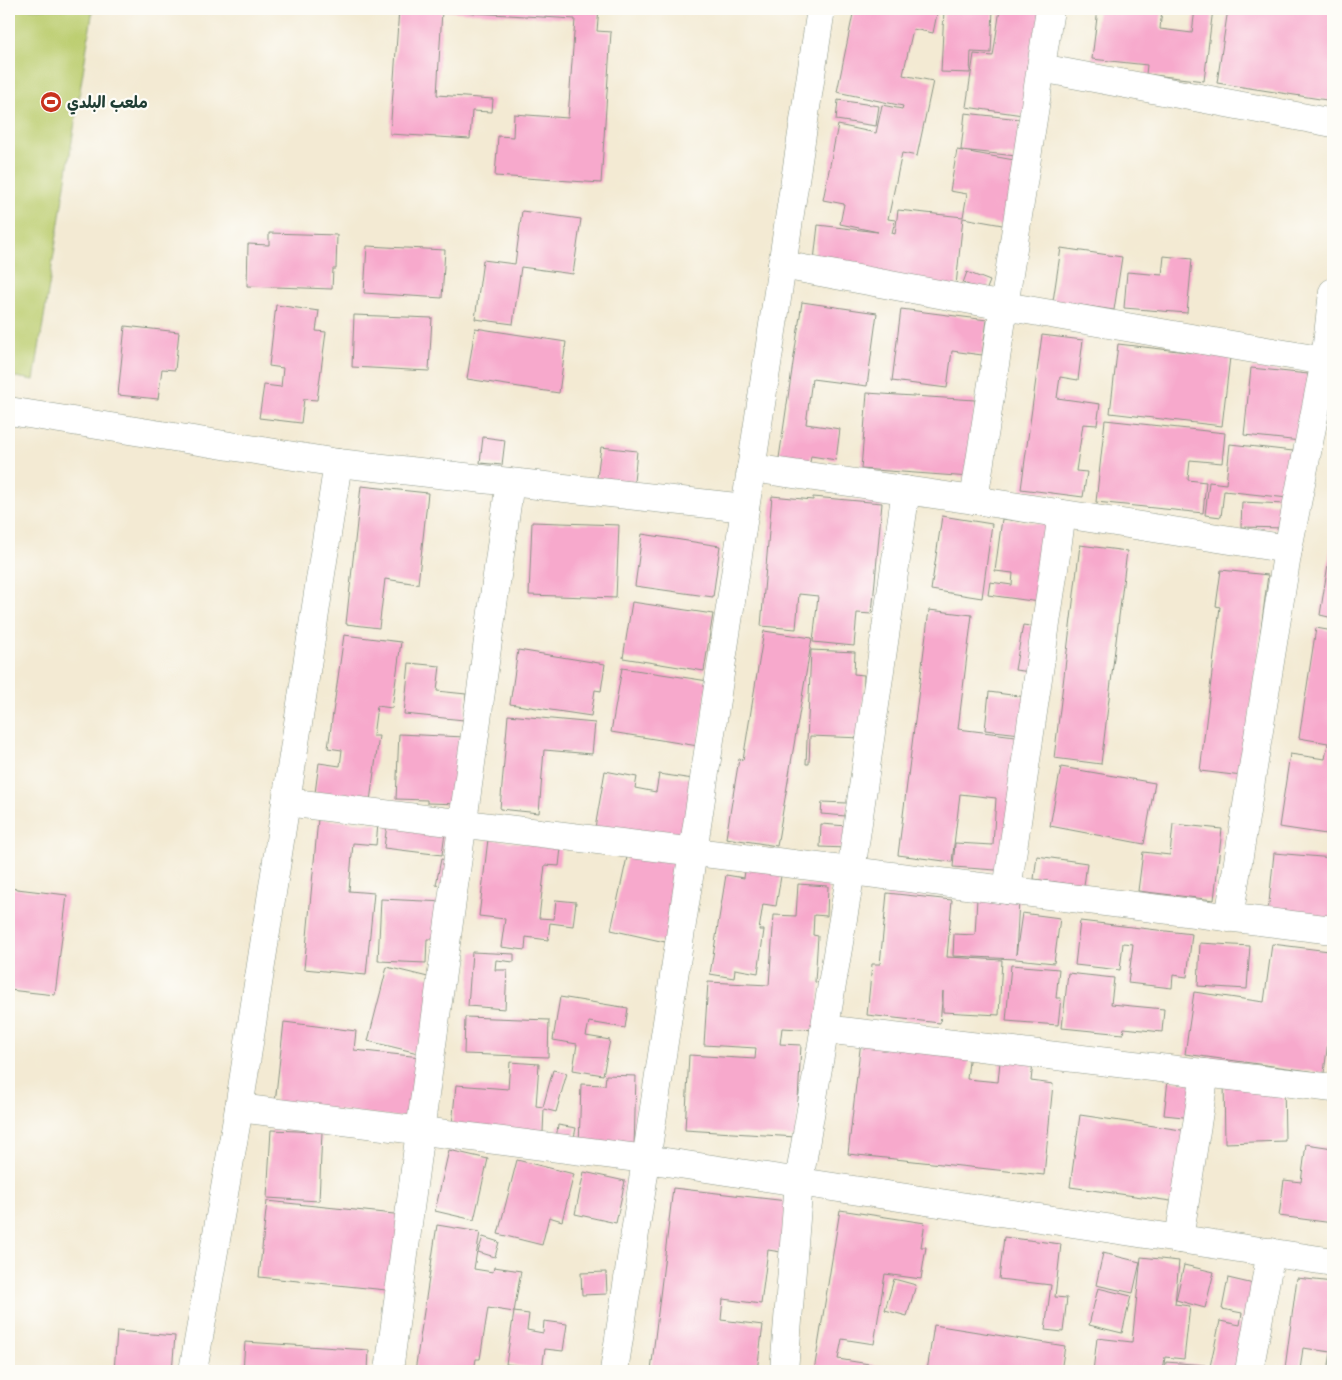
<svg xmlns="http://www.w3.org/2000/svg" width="1342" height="1380" viewBox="0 0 1342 1380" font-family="Mynerve,'Playpen Sans Arabic',sans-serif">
	<rect width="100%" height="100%" fill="#fdfcf7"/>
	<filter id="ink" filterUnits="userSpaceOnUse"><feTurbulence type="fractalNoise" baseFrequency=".02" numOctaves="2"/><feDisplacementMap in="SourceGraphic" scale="10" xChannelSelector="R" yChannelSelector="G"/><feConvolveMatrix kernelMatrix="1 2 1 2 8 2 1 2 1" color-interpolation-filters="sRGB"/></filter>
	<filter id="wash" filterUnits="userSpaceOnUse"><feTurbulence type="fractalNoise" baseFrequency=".0096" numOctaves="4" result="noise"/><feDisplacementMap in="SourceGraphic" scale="20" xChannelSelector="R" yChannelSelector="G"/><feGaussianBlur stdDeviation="1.12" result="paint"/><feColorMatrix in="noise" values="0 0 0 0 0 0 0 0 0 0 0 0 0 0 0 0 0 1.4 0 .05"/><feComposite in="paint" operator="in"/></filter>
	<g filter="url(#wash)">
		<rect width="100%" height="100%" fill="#f3ead3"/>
		<path fill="#bccd6f" stroke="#6e8552" d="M9 9H93L34 380 9 376Z"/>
		<g id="blocks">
			<g fill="#f7a9cc">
				<path d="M399 9H599L597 31 611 32 601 183 495 176 498 136 513 137 514 114 568 118 575 19 442 11 437 95 493 99 492 112 472 111 470 139 390 134Z"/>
				<path d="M854 9H938L933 33 913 29 903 75 933 81 917 156 902 153 888 219 895 220 892 233 895 234 898 210 963 217 967 194 950 191 957 150 1020 161 1008 226 963 218 955 295 812 278 818 225 878 232 840 224 844 204 823 200 838 125 876 133 882 105 902 109 903 106 837 92Z"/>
				<path d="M944 9H993L991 53 971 52 970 73 941 72Z"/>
				<path d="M1000 9H1046L1030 116 966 107 974 54 993 56Z"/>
				<path d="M1098 9H1162L1160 29 1192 33 1195 9H1213L1204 81 1146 74 1147 65 1092 59Z"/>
				<path d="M1228 9H1333V101L1217 83Z"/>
				<path d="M838 100 879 106 876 126 836 120Z"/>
				<path d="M965 113 1020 119 1016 156 961 150Z"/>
				<path d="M522 211 581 219 573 274 521 267 513 324 475 319 483 260 515 264Z"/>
				<path d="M269 233 337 235 336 269H333L332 289 247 286 248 244 269 245Z"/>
				<path d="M367 246 445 250 442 298 364 293Z"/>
				<path d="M1061 248 1122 257 1114 310 1053 301Z"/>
				<path d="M1164 256 1192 259 1187 313 1124 308 1127 272 1162 275Z"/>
				<path d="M967 272 990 281 986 291 963 283Z"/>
				<path d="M802 302 877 313 867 386 812 379 806 424 840 429 836 460 811 456 809 469 778 465Z"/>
				<path d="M276 305 319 311 316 331 326 332 317 400 304 399 301 423 259 418 264 385 281 387 283 368 269 366Z"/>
				<path d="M901 309 987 320 982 355 952 351 947 388 892 381Z"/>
				<path d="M354 315 432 318 429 371 352 367Z"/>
				<path d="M125 326 179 332 175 370 162 369 158 399 118 395Z"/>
				<path d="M475 328 566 342 559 393 467 379Z"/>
				<path d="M1042 335 1083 340 1078 380 1060 377 1057 398 1100 404 1097 425 1083 424 1076 471 1087 472 1083 497 1021 489Z"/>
				<path d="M1118 344 1230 357 1222 426 1110 413Z"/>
				<path d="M1251 368 1308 374 1301 441 1244 435Z"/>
				<path d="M867 393 975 400 970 477 861 469Z"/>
				<path d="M1105 420 1225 433 1222 463 1190 460 1188 480 1206 482 1203 513 1096 502Z"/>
				<path d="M483 437 505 440 502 465 480 463Z"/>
				<path d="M1230 444 1293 451 1288 498 1224 491 1221 517 1205 515 1209 482 1226 484Z"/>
				<path d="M601 447 637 451 634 482 597 478Z"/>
				<path d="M361 486 428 493 418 584 385 579 379 628 346 624Z"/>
				<path d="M772 496 813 500V497L882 503 872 614 857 613 854 646 813 642 818 596 799 594 796 629 761 626Z"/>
				<path d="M1242 502 1285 504V528L1241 527Z"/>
				<path d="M942 516 992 524 982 598 931 590Z"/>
				<path d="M1002 519 1057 526 1047 603 988 595 990 582 1012 585 1013 573 995 571Z"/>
				<path d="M532 522 619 525 616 598 529 595Z"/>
				<path d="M642 534 720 546 713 597 635 586Z"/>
				<path d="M1332 539H1333V618L1320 615Z"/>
				<path d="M1080 545 1127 551 1101 764 1054 758Z"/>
				<path d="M1221 570 1268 575 1242 776 1200 771 1220 607 1216 606Z"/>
				<path d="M632 602 713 614 704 671 623 658Z"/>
				<path d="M929 610 972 615 958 729 1024 737 1010 871 953 867 955 843 993 845 996 798 960 794 952 862 898 855Z"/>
				<path d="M1023 625 1045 628 1039 673 1015 670Z"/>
				<path d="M1316 628 1333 631V835L1279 827 1290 754 1325 759 1328 743 1299 738Z"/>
				<path d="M764 631 812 638 777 846 726 838 739 759 743 760Z"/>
				<path d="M344 635 401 642 392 708 377 706 373 736H379L370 801 315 793 319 763 340 766 342 750 328 748Z"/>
				<path d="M518 650 605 664 601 691 595 690 591 716 510 704Z"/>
				<path d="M811 650 855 652 854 674 864 675 862 738 810 736 809 764H806Z"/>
				<path d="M409 663 440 666 437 691 466 694 464 720 404 714Z"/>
				<path d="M622 668 708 681 698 746 611 732Z"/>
				<path d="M989 692 1034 698 1029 735 985 730Z"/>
				<path d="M508 715 595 723 592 754 544 750 539 813 500 809Z"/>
				<path d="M399 734 465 737 461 804 427 803V800L396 799Z"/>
				<path d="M1061 767 1155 783 1144 844 1050 826Z"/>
				<path d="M605 771 637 777 635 788 656 792 659 774 693 779 682 843 595 828Z"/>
				<path d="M822 802 847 803 846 816 821 814Z"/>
				<path d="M318 819 378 824 376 845 353 843 349 891 374 893 366 975 304 969Z"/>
				<path d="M387 824 445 832 442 855 384 848Z"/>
				<path d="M821 824 847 826 846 848 820 847Z"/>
				<path d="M1173 824 1222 829 1214 900 1138 891 1143 852 1170 855Z"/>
				<path d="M488 839 561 848 559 866 545 865 539 918 554 919 556 900 576 902 573 926 550 923 548 940 526 937 525 950 501 947 505 919 479 916Z"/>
				<path d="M629 848 683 860 665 942 611 930Z"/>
				<path d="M1274 853 1333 858V919L1268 913Z"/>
				<path d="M1037 856 1087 863 1084 886 1034 879Z"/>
				<path d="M441 859 456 862 450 888 436 885Z"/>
				<path d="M746 864 782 870 776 906 763 904 759 930H764L758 973 735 969 734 978 710 974 726 875 744 878Z"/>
				<path d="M798 884 828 886 827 916 814 915 813 935 818 936 815 982 820 983 817 1030 782 1028 780 1044 801 1045 796 1137 685 1130 689 1055 755 1059 756 1048 704 1045 708 982 769 985 774 915 796 916Z"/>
				<path d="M9 888 67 895 55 995 9 990Z"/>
				<path d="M887 893 952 900 947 957 1002 960 999 1015 943 1012V991L940 1023 867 1015 872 964H880Z"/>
				<path d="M977 898 1019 900 1016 955 1022 913 1060 918 1054 963 1016 959 953 956 954 934 975 935Z"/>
				<path d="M381 899 445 902 443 939H427L426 963 378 961Z"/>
				<path d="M1080 921 1192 934 1187 977 1173 975 1172 988 1128 983 1133 944 1123 943 1120 970 1075 965Z"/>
				<path d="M1200 943 1250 946 1247 989 1198 986Z"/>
				<path d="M1272 944 1329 951 1327 962 1333 963V1018H1331L1324 1073 1185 1054 1194 992 1264 1002Z"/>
				<path d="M472 952 514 954V962L496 960 495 970H507L505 1009 468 1006Z"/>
				<path d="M1011 965 1059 969 1056 998H1061L1058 1025 1006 1021Z"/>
				<path d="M387 967 436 979 418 1053 368 1041Z"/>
				<path d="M1068 973 1114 978 1111 1004 1164 1009 1162 1032 1124 1028 1123 1034 1062 1028Z"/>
				<path d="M560 997 628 1008 625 1028 589 1022 586 1036 610 1040 603 1075 573 1070 577 1044 553 1040Z"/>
				<path d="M465 1017 549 1020 548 1057 464 1054Z"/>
				<path d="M284 1022 356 1031 354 1050 421 1057 414 1119 275 1103Z"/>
				<path d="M862 1032 971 1043 967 1079 998 1082 1001 1051 1034 1054 1031 1081 1053 1084 1044 1175 848 1154Z"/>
				<path d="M510 1062 539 1064 536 1106 543 1107 553 1070 567 1073 556 1112 544 1109 543 1132 452 1125 456 1085 508 1089Z"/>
				<path d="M606 1075 636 1076 634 1148 579 1147 581 1084 605 1085Z"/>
				<path d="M1168 1080 1198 1084 1193 1118 1164 1115Z"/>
				<path d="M1284 1080 1285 1141 1225 1143 1224 1082Z"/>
				<path d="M1080 1115 1188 1131 1178 1202 1070 1187Z"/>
				<path d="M558 1125 576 1128 573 1142 556 1139Z"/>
				<path d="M271 1130 322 1132 319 1201 267 1198Z"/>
				<path d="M1306 1144 1333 1148V1223L1279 1216 1284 1180 1301 1182Z"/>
				<path d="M449 1150 488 1159 474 1220 435 1211Z"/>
				<path d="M517 1160 574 1174 562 1221 549 1217 542 1245 498 1234Z"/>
				<path d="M584 1172 625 1181 616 1223 575 1214Z"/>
				<path d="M673 1188 787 1201 781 1252 768 1250 761 1304 723 1299 721 1320 763 1325 757 1371H651Z"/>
				<path d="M267 1201 404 1215 396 1291 259 1277Z"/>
				<path d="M840 1210 925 1223 921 1247H926L921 1279 885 1274 874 1344 842 1339 838 1359 906 1370V1371H814Z"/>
				<path d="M437 1225 480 1232 474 1269 493 1272 494 1267 521 1271 514 1312 488 1308 480 1359H476L474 1371H415Z"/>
				<path d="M483 1237 499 1242 495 1257 478 1252Z"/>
				<path d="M1004 1237 1061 1244 1055 1297 1067 1298 1063 1332 1045 1330 1051 1285 999 1279Z"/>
				<path d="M1103 1253 1140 1262 1133 1293 1096 1285Z"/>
				<path d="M1141 1257 1179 1261 1175 1304 1190 1306 1184 1359 1165 1357 1163 1371H1093L1097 1338 1132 1342Z"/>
				<path d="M1184 1265 1214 1272 1205 1308 1176 1300Z"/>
				<path d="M606 1272 607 1294 582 1295 581 1273Z"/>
				<path d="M1228 1278 1258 1285 1239 1371H1209L1220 1321 1240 1325 1242 1313 1222 1309Z"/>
				<path d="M1297 1278 1333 1282V1371H1328L1331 1352 1303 1348 1300 1370 1285 1368Z"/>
				<path d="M894 1279 916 1285 907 1316 885 1310Z"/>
				<path d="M1098 1288 1131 1296 1122 1333 1089 1325Z"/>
				<path d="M514 1312 529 1314 527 1330 543 1333 544 1321 567 1324 563 1351 545 1349 542 1369 506 1364Z"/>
				<path d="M934 1325 1065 1346 1061 1371H927Z"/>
				<path d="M117 1331 175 1336 172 1371H114Z"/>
				<path d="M245 1342 369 1350 368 1371H243Z"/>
				<path d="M1166 1362 1205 1365V1371H1165Z"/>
			</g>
		</g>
	</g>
	<g filter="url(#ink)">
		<use href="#blocks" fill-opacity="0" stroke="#899484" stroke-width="1"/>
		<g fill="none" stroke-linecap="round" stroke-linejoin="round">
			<g stroke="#899484" stroke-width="29">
				<g id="minor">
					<path d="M1041 68 1333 123"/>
					<path d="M782 265 1004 306 1325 361"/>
					<path d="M9 411 338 463 745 508"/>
					<path d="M751 468 974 500 1288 549"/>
					<path d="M974 500 1050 9"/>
					<path d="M286 802 1333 930"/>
					<path d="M1007 890 1062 514"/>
					<path d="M1229 918 1288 549 1325 361 1333 292"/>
					<path d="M824 1029 1333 1088"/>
					<path d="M239 1108 646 1159 1333 1262"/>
					<path d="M1179 1239 1205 1073"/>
					<path d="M193 1371 239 1108 338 463"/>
					<path d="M389 1371 420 1131 510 482"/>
					<path d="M614 1371 821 9"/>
					<path d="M784 1371 799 1181 851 871 906 490"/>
					<path d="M1249 1371 1271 1252"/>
				</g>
			</g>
			<use href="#minor" stroke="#fff" stroke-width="28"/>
		</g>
	</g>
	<defs>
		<g id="stadium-disc" transform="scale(1.125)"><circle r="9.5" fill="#c8321e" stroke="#fdfcf7"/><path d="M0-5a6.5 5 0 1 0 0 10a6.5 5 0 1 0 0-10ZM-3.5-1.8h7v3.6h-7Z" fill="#fff"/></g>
	</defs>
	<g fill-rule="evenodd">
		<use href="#stadium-disc" x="51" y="102"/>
	</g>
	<g text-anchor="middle" stroke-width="4.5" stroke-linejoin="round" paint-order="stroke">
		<g font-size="16" font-weight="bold" fill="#1f3d34" stroke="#fdfcf7" text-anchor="start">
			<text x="67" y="108">ملعب البلدي</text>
		</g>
	</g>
	<rect width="1342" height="1380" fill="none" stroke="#fdfcf7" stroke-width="30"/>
</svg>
